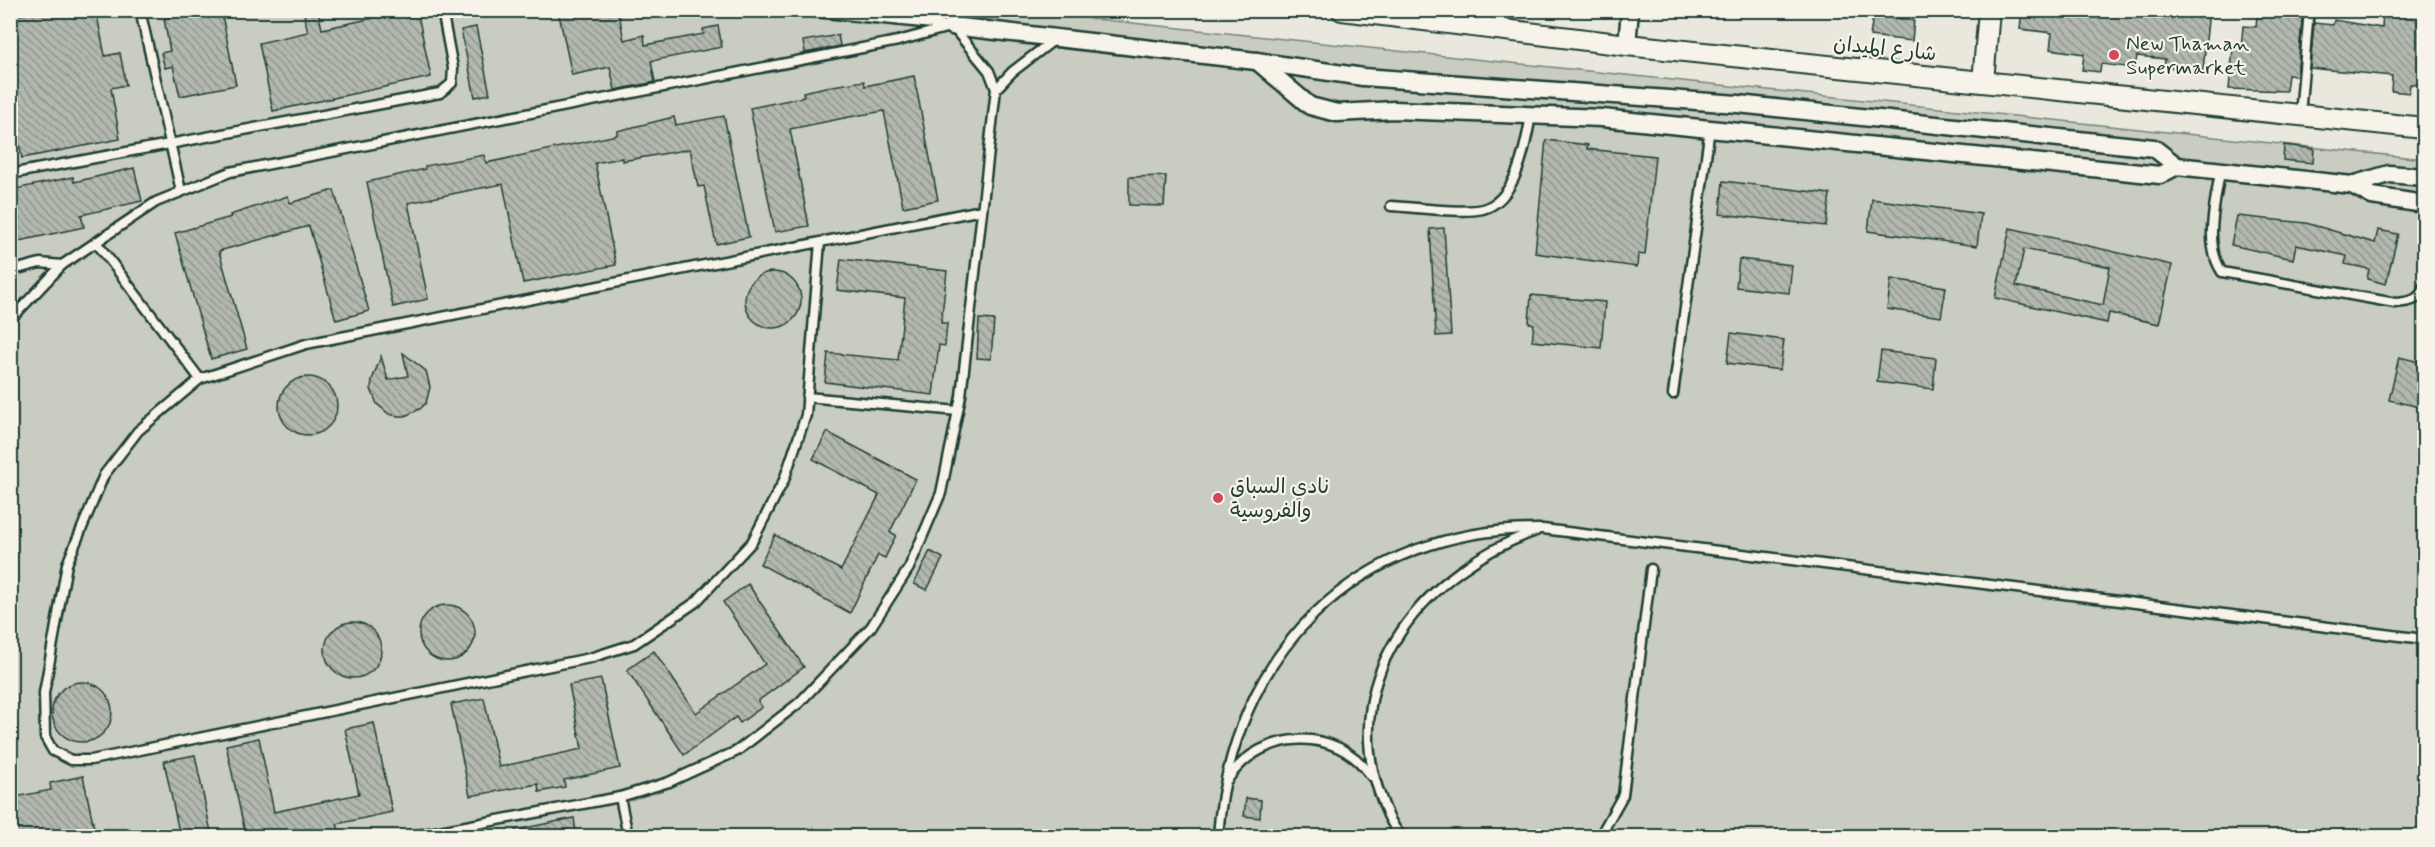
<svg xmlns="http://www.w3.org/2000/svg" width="2435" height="847" viewBox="0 0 2435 847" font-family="Mynerve,'Playpen Sans Arabic',sans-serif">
	<defs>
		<pattern id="building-back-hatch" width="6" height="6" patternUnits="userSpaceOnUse" patternTransform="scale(1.5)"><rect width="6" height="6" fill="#b2b8ae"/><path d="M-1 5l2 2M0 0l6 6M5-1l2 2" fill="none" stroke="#90978e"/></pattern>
	</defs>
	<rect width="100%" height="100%" fill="#eae8dd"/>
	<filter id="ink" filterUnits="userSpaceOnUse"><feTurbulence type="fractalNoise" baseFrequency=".0167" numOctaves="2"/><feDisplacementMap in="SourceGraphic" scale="12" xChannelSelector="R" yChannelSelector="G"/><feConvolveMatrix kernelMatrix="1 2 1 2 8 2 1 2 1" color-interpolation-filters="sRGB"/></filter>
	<g filter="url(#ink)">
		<path fill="#c8ccc1" stroke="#74847a" stroke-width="1.5" d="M10 11H1019L2424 159V836H11Z"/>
		<g fill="url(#building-back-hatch)" stroke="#1f3d34" stroke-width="1.5" fill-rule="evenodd">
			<path d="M42 10H96L105 56 120 53 126 85 111 88 120 139 22 158 10 97V17Z"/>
			<path d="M202 10H221L236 85 180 96 173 66 165 68 161 53 170 51 164 19Z"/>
			<path d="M411 10H417L431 77 273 111 259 43 308 32 304 14 318 11 322 29Z"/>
			<path d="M558 10H574L575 14 591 10H618L624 40 644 35 645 45 704 34 703 29 718 26 722 47 651 61 655 82 615 90 610 67 572 75Z"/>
			<path d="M2022 10H2209L2203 71 2164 67 2165 59 2137 56 2135 68 2101 64 2100 72 2082 70 2084 54 2050 49 2052 33 2020 29Z"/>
			<path d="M2270 10H2303L2297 76 2288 75 2286 91 2229 89 2233 49H2241L2243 26 2256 27 2257 15 2270 16Z"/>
			<path d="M2383 10H2424V85L2410 84 2409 93 2391 91 2392 76 2310 68 2314 23 2333 25 2334 20 2382 28Z"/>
			<path d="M1873 16 1914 20 1912 41 1870 36Z"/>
			<path d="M476 27 490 94 475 97 461 30Z"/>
			<path d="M838 35 840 46 805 53 803 41Z"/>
			<path d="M914 76 938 200 903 207 884 111 849 117 790 129 809 226 775 232 750 108 804 97 803 92 826 87 864 81 865 86Z"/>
			<path d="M724 116 749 237 716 244 704 186 698 187 690 149 622 161V158L595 163 616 265 523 283 503 184 471 190 408 203 428 299 393 307 367 182 425 169V166L484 155 486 163 617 135V131L674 117 676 125Z"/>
			<path d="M1546 140 1588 145 1587 149 1655 156 1645 255 1638 254 1637 267 1535 253Z"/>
			<path d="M2284 145 2314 149 2313 163 2283 160Z"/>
			<path d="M134 168 142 201 81 215 84 227 10 243V190L73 177 74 182Z"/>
			<path d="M1166 176 1164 206 1129 205V177Z"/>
			<path d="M1723 181 1830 194 1826 226 1720 214Z"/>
			<path d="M334 190 369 311 336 320 309 226 219 251 247 349 211 359 175 233 231 217 230 215 288 196 290 203Z"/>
			<path d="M1872 199 1981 214 1977 246 1868 231Z"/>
			<path d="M2237 216 2306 223 2375 243 2378 230 2398 234 2386 284 2367 279 2369 269 2345 264 2347 256 2296 245 2293 259 2231 245Z"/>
			<path d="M1444 228 1451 335 1436 336 1430 229Z"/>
			<path d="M2010 228 2172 265 2159 324 2109 313 2107 323 1995 298ZM2024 249 2110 267 2103 305 2016 286Z"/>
			<path d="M841 259 947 271 941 323H947L945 346 939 345 933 395 825 382 828 353 898 360 905 298 837 290Z"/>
			<path d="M1739 259 1792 265 1789 293 1736 287Z"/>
			<circle cx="773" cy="300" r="28"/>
			<path d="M1891 279 1946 287 1941 317 1887 309Z"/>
			<path d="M1531 295 1605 302 1601 348 1532 341 1534 324 1529 323Z"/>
			<path d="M979 319 994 320 991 359 977 358Z"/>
			<path d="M1731 333 1784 340 1780 370 1727 363Z"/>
			<path d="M1881 351 1936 358 1933 389 1877 382Z"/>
			<path d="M403 353 426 371 430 387 426 403 420 409 405 416H397L389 414 377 404 371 389 372 380 381 356 388 380 408 376Z"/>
			<path d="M2399 357 2424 363V408L2389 400Z"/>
			<circle cx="308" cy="406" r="29"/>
			<path d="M827 432 916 479 890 532 896 535 885 558 878 555 850 613 760 564 775 535 841 570 879 495 813 459Z"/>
			<path d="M930 551 943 558 927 590 914 584Z"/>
			<path d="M748 584 804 667 758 701 762 707 740 723 736 717 684 755 627 670 654 651 696 713 765 664 723 602Z"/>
			<circle cx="447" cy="633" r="28"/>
			<circle cx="353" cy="650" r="28"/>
			<path d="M601 679 620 768 564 780 565 787 539 792 538 784 470 796 451 704 484 698 499 767 582 749 569 685Z"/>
			<circle cx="82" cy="712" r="30"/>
			<path d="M374 723 392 812 337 824 339 830 313 835 311 829 284 835 246 837 226 745 259 738 274 812 359 794 345 729Z"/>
			<path d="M195 755 212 837H180L164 761Z"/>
			<path d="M83 776 96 837H10V798L51 790 50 783Z"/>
			<path d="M1246 798 1261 800 1260 818 1244 816Z"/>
			<path d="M574 818 576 832 556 837H516L515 830Z"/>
		</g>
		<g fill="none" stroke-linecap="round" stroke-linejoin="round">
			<g stroke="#1f3d34" stroke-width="13">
				<g id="service">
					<path d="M140 10 181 191"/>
					<path d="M1503 28 1505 10"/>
					<path d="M996 89 1012 72 1055 39"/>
					<path d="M2300 115 2309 10"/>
					<path d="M2220 171C2216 202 2203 244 2222 272L2395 303C2409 302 2421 301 2424 285"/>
					<path d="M10 174 440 93 452 83 453 68 442 10"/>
					<path d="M1391 206C1415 207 1461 214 1483 209 1517 200 1526 143 1531 115"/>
					<path d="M96 242 200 379"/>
					<path d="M820 242 806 415 784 480 752 542 696 602 634 644 590 658 91 760H71L53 751 45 737 44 693 67 564 104 475 138 431 200 379 306 344 982 210"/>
					<path d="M10 271 40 263 62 265"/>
					<path d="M10 320 62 265 156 202 230 172 898 41 946 28"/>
					<path d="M1673 394 1710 128"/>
					<path d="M807 397 958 411"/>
					<path d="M1228 779C1261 729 1337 725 1371 776"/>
					<path d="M620 797 628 836"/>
					<path d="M413 836 620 797 669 782 737 751 799 703 871 627 909 568 941 493 961 396 996 89 989 71 952 26 796 10"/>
					<path d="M1218 836C1231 654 1356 526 1543 529L2424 639"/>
					<path d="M1401 836C1389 822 1385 808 1379 792 1338 672 1427 570 1536 531"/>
					<path d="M1600 836 1623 795 1651 569"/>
				</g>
			</g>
			<g stroke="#1f3d34" stroke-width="21">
				<g id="minor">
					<path d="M952 26 1256 61 1363 77 1738 104 2154 148 2177 166 2352 185 2372 196 2424 204"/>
					<path d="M1627 45 1630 10"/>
					<path d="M1257 61 1310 106 1337 113 1394 110 1602 118 2160 175 2177 166"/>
					<path d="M2352 185 2389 174 2424 177"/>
				</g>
			</g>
			<g stroke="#1f3d34" stroke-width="24">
				<g id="tertiary">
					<path d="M1342 10 1627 45 2424 128"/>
					<path d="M1983 82 1989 10"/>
				</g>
			</g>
			<use href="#service" stroke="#f7f3e8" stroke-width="8"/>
			<use href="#minor" stroke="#f7f3e8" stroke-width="16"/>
			<use href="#tertiary" stroke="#f7f3e8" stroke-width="20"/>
		</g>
	</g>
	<g fill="#d1495b" stroke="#f7f3e8" stroke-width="2">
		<circle cx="2114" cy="55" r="6"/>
		<circle cx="1218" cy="498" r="6"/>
	</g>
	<g text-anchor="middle" stroke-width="4.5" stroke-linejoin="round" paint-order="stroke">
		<g font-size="21" fill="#1f3d34" stroke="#f7f3e8" text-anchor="start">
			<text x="2126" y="50">New Thaman<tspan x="2126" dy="24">Supermarket</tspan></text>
			<text x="1230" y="493">نادي السباق<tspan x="1230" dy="24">والفروسية</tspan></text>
		</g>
		<g font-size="21" fill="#1f3d34" stroke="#f7f3e8">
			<text transform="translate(1885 48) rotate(6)" y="7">شارع الميدان</text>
		</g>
	</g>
	<rect width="2435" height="847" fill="none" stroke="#f7f3e8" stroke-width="36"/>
	<rect x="18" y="18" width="2399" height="811" fill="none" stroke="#1f3d34" stroke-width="2" filter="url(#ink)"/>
</svg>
